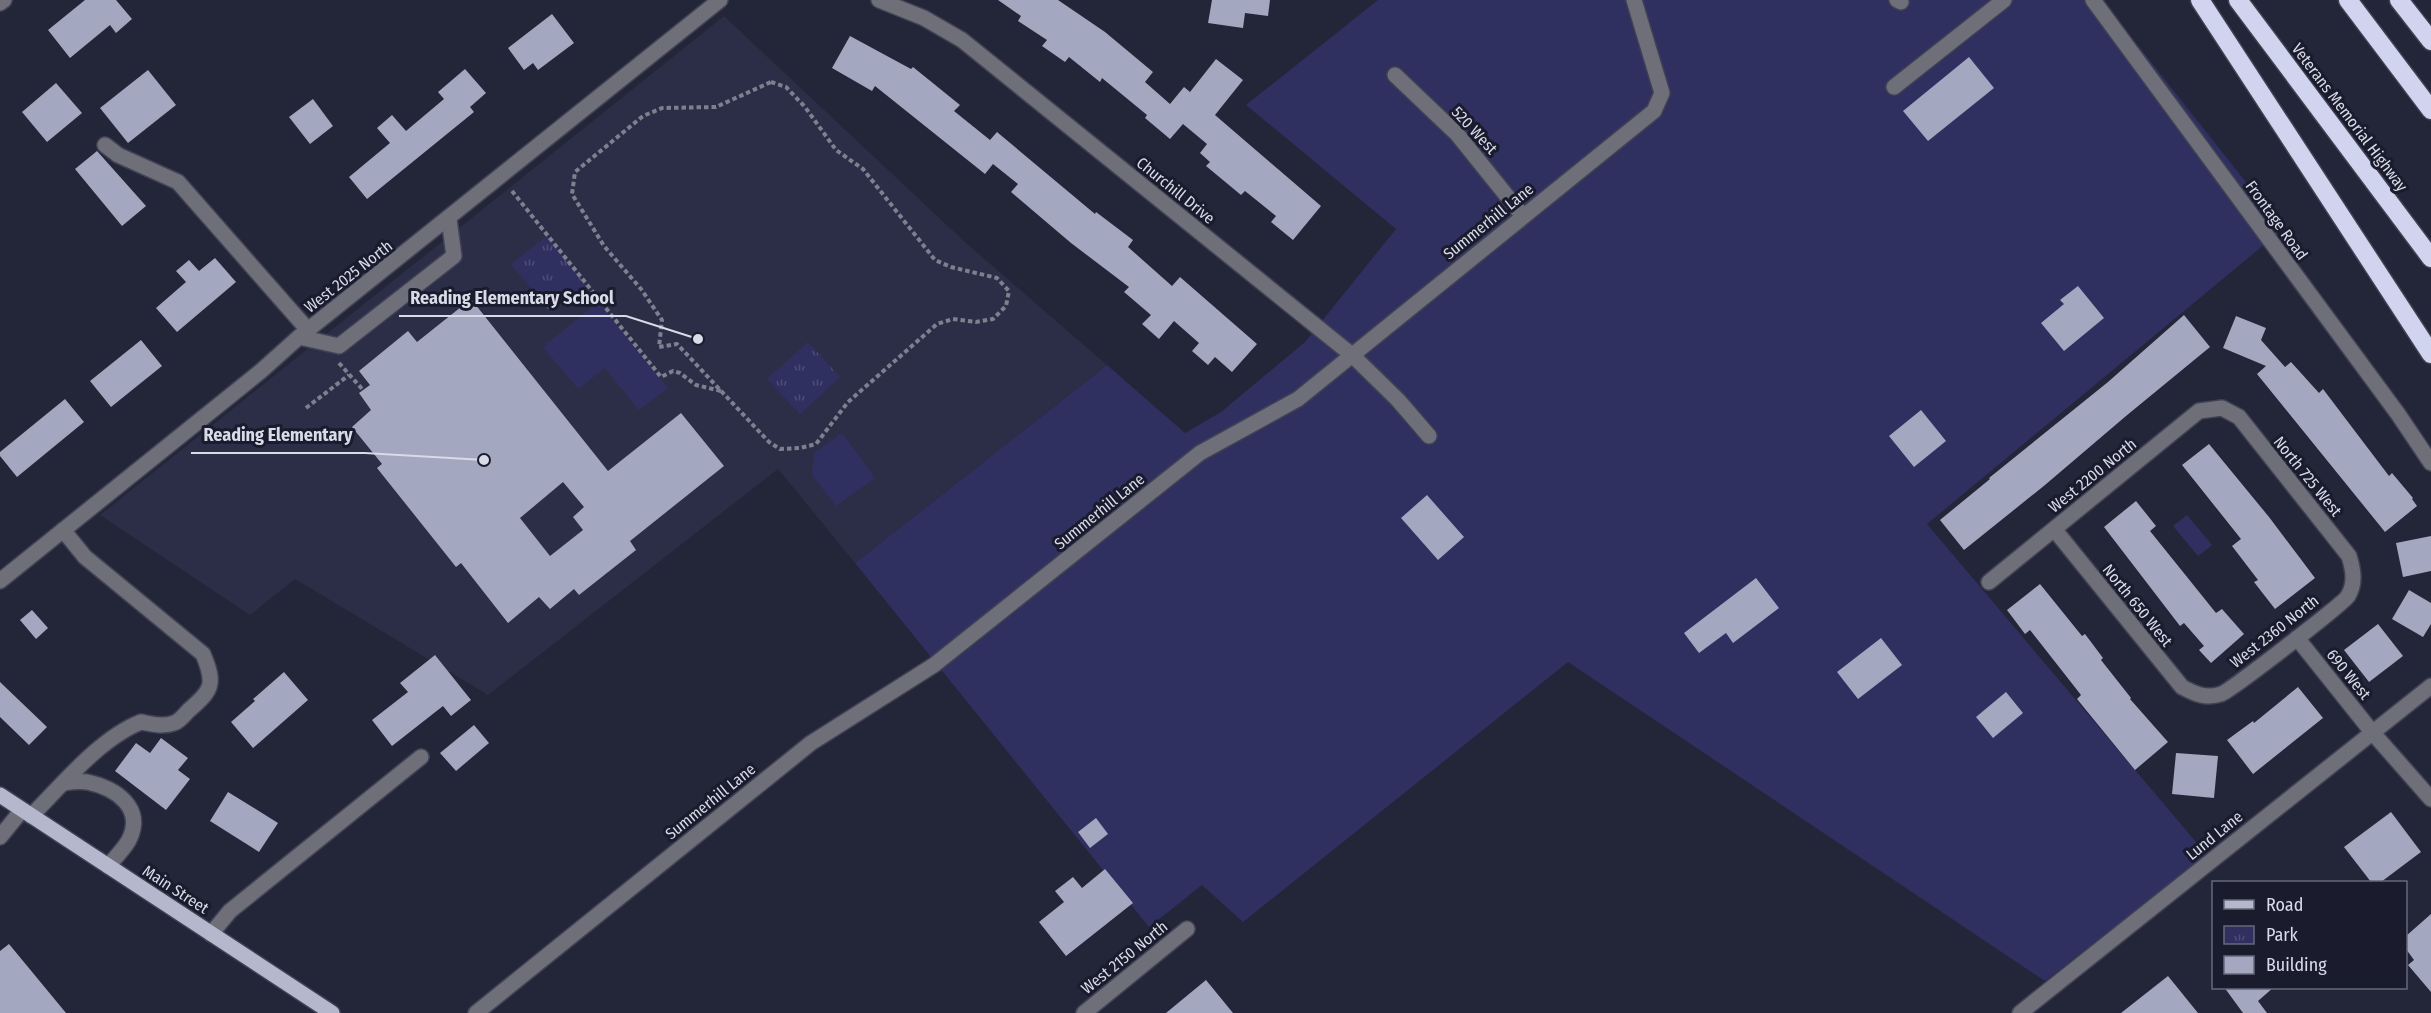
<svg xmlns="http://www.w3.org/2000/svg" width="2431" height="1013" viewBox="0 0 2431 1013" font-family="'Fira Sans Condensed',sans-serif">
	<defs>
		<pattern id="park-tufts" width="24" height="20" patternUnits="userSpaceOnUse" patternTransform="scale(1.5)"><rect width="24" height="20" fill="#2f3060"/><path d="M3 7l-1-3M5 7V3M7 7l1-3M15 17l-1-3M17 17v-4M19 17l1-3" fill="none" stroke="#4d4d77"/></pattern>
	</defs>
	<rect width="100%" height="100%" fill="#232538"/>
	<path fill="#2c2e47" d="M724 16 966 243 1107 365 855 563 778 469 488 695 295 579 250 615 100 515Z"/>
	<g fill="#2f3060">
		<path d="M1378 0H2102L2283 229 1927 524 2207 855 2045 981 1568 662 1243 922 1202 885 1149 927 855 563 1107 365 1185 433 1221 412 1305 342 1396 229 1246 105Z"/>
		<path d="M598 302 668 388 639 410 605 368 578 389 543 347Z"/>
		<path d="M842 433 875 478 836 506 812 475 814 453Z"/>
		<path d="M2187 515 2212 545 2198 556 2173 526Z"/>
	</g>
	<g fill="url(#park-tufts)">
		<path d="M547 236 586 285 551 313 511 264Z"/>
		<path d="M808 342 840 377 800 414 767 379Z"/>
	</g>
	<g fill="#a4a7c0" fill-rule="evenodd">
		<path d="M85 0H116L132 19 116 33 110 25 70 58 48 30Z"/>
		<path d="M998 0H1058L1105 32 1153 72 1145 82 1170 104 1184 87 1190 92 1216 59 1243 80 1215 115 1321 206 1293 240 1271 222 1276 216 1245 191 1241 195 1206 166 1210 162 1200 153 1207 144 1183 124 1170 139 1145 118 1147 115 1102 78 1100 82 1069 57 1065 62 1042 46 1047 40 1018 21 1021 16Z"/>
		<path d="M1212 0H1270L1268 16 1245 13 1243 28 1208 23Z"/>
		<path d="M552 14 574 43 538 70 533 63 524 70 508 48Z"/>
		<path d="M850 36 911 69 913 67 960 105 954 111 990 140 997 132 1095 214 1096 212 1133 240 1128 247 1172 286 1180 277 1257 344 1232 372 1215 357 1208 365 1192 351 1199 343 1174 321 1159 339 1142 324 1151 315 1124 292 1129 287 1071 243 1011 192 1018 184 993 164 985 174 875 86 872 91 832 68Z"/>
		<path d="M1969 57 1994 88 1928 141 1903 111Z"/>
		<path d="M465 69 486 93 470 107 474 112 367 199 349 177 390 143 377 128 392 115 406 131 444 99 438 92Z"/>
		<path d="M148 70 176 105 128 143 100 108Z"/>
		<path d="M56 83 82 113 47 142 22 112Z"/>
		<path d="M313 99 333 126 310 144 289 117Z"/>
		<path d="M97 151 146 206 122 226 75 169Z"/>
		<path d="M215 258 236 282 177 332 156 308 186 282 176 271 189 260 199 271Z"/>
		<path d="M2078 286 2104 318 2064 351 2041 323 2064 304 2060 300Z"/>
		<path d="M471 299 608 471 681 413 724 466 630 541 636 550 579 595 574 589 550 609 539 597 508 623 461 563 456 567 377 468 382 464 352 427 371 410 359 393 370 385 359 371 408 331 417 342ZM563 482 584 507 573 517 583 530 550 556 520 518Z"/>
		<path d="M2184 315 2210 347 2126 416 2045 485 1964 550 1940 520 1990 479 1989 478 2108 382Z"/>
		<path d="M2236 316 2266 328 2261 340 2285 367 2291 362 2319 393 2323 389 2389 476 2392 473 2413 498 2412 499 2417 506 2385 532 2257 374 2266 366 2223 348Z"/>
		<path d="M141 340 162 366 111 407 90 381Z"/>
		<path d="M65 399 84 422 17 477 0 456V452Z"/>
		<path d="M1921 410 1946 441 1914 467 1889 436Z"/>
		<path d="M2209 444 2269 517 2315 578 2275 609 2254 582 2258 580 2232 546 2241 539 2182 465Z"/>
		<path d="M1427 495 1464 537 1438 560 1401 518Z"/>
		<path d="M2136 501 2156 526 2150 531 2216 613 2222 609 2244 634 2211 663 2199 650 2204 646 2184 623 2180 626 2104 527Z"/>
		<path d="M2431 536V571L2403 577 2396 543Z"/>
		<path d="M1756 578 1779 608 1733 643 1726 633 1699 653 1684 633Z"/>
		<path d="M2040 584 2082 636 2085 634 2103 658 2101 660 2131 698 2130 699 2168 742 2135 770 2077 699 2081 695 2030 630 2025 634 2007 610Z"/>
		<path d="M2409 590 2431 603V624L2423 637 2392 619Z"/>
		<path d="M32 610 48 628 36 639 20 620Z"/>
		<path d="M2378 624 2403 656 2369 682 2344 650Z"/>
		<path d="M1881 638 1902 665 1858 699 1837 672Z"/>
		<path d="M435 655 471 700 451 716 443 706 392 746 372 720 408 692 400 683Z"/>
		<path d="M284 672 308 700 253 748 231 722 255 701 253 699Z"/>
		<path d="M0 682 47 727 29 745 0 717Z"/>
		<path d="M2298 687 2323 718 2253 774 2227 740 2253 721 2254 723Z"/>
		<path d="M2006 692 2023 713 1993 738 1976 717Z"/>
		<path d="M474 725 489 743 456 771 440 753Z"/>
		<path d="M161 738 188 758 178 770 190 779 166 810 115 771 136 743 150 753Z"/>
		<path d="M2176 753 2218 756 2214 798 2172 794Z"/>
		<path d="M228 792 278 823 259 852 210 821Z"/>
		<path d="M2391 812 2421 852 2381 882H2371L2344 847Z"/>
		<path d="M1096 818 1108 834 1090 848 1078 832Z"/>
		<path d="M1105 869 1133 903 1066 956 1039 922 1064 902 1055 891 1073 877 1082 888Z"/>
		<path d="M2431 914V992L2408 965 2414 960 2406 949V936Z"/>
		<path d="M9 944 66 1013H0V951Z"/>
		<path d="M2168 976 2198 1013H2121Z"/>
		<path d="M1206 980 1233 1013H1166Z"/>
		<path d="M2224 987H2274L2258 1001 2267 1013H2243Z"/>
	</g>
	<g fill="none" stroke-linecap="round" stroke-linejoin="round">
		<g stroke="#404254" stroke-width="18">
			<g id="minor">
				<path d="M879 0 924 18 962 40 1352 355 1398 400 1429 436"/>
				<path d="M1897 0 1901 2"/>
				<path d="M2093 0 2398 414 2431 463"/>
				<path d="M0 3 4 0"/>
				<path d="M1395 75 1457 134 1523 216"/>
				<path d="M1894 87 2004 0"/>
				<path d="M105 145 118 155 178 182 308 330"/>
				<path d="M299 337 339 346 454 256 449 219"/>
				<path d="M0 581 261 371 299 337 720 0"/>
				<path d="M1989 582 2199 411 2222 408 2239 417 2349 556C2353 569 2356 583 2348 596 2344 603 2229 692 2221 694 2206 699 2195 694 2182 687L2054 529"/>
				<path d="M2297 638 2372 732 2431 799"/>
				<path d="M64 783C71 782 80 781 87 782 116 788 145 808 129 840 124 849 115 858 108 866"/>
				<path d="M31 816C62 785 100 738 141 722 152 724 163 727 174 723 180 721 184 715 188 711 212 690 216 685 203 654L85 557 63 530"/>
				<path d="M0 837 22 810"/>
				<path d="M211 934 230 911 421 757"/>
				<path d="M476 1013 811 743 934 665 1200 453 1298 399 1654 111 1662 93 1634 0"/>
				<path d="M1084 1013 1187 929"/>
				<path d="M2020 1013 2431 686"/>
			</g>
		</g>
		<g stroke="#404254" stroke-width="18">
			<path id="major" d="M0 795 332 1013"/>
		</g>
		<g stroke="#404254" stroke-width="21">
			<g id="highway">
				<path d="M2200 0 2431 354"/>
				<path d="M2238 0 2431 258"/>
				<path d="M2348 0 2431 110"/>
				<path d="M2399 0 2431 41"/>
			</g>
		</g>
		<g stroke="#7e8090" stroke-width="4" stroke-dasharray="4.5 3" stroke-linecap="butt">
			<path d="M771 82 786 87 805 107 836 150 863 169 935 260 951 267 997 278 1009 291 1006 306 993 319 976 322 953 319 937 324 848 402 816 444 800 448 780 449 769 442 677 344 659 347 662 320 641 289 604 246 572 194 575 172 643 116 662 108 716 107Z"/>
			<path d="M512 191 661 377 673 371 680 373 696 385 721 391"/>
			<path d="M339 363 363 390"/>
			<path d="M306 408 349 375"/>
		</g>
		<use href="#minor" stroke="#6e6f79" stroke-width="15"/>
		<use href="#major" stroke="#b5b8cd" stroke-width="15"/>
		<use href="#highway" stroke="#d1d4ee" stroke-width="18"/>
	</g>
	<g text-anchor="middle" stroke-width="6" stroke-linejoin="round" paint-order="stroke">
		<g font-size="16" fill="#d9dbe8" stroke="#1a1c2e">
			<text transform="translate(2350 117) rotate(53)" y="6">Veterans Memorial Highway</text>
			<text transform="translate(1475 130) rotate(47)" y="6">520 West</text>
			<text transform="translate(1176 190) rotate(39)" y="6">Churchill Drive</text>
			<text transform="translate(2277 220) rotate(54)" y="6">Frontage Road</text>
			<text transform="translate(1488 221) rotate(-39)" y="6">Summerhill Lane</text>
			<text transform="translate(348 276) rotate(-38)" y="6">West 2025 North</text>
			<text transform="translate(2092 475) rotate(-39)" y="6">West 2200 North</text>
			<text transform="translate(2308 476) rotate(51)" y="6">North 725 West</text>
			<text transform="translate(1099 511) rotate(-39)" y="6">Summerhill Lane</text>
			<text transform="translate(2138 605) rotate(51)" y="6">North 650 West</text>
			<text transform="translate(2274 631) rotate(-38)" y="6">West 2360 North</text>
			<text transform="translate(2349 674) rotate(51)" y="6">690 West</text>
			<text transform="translate(710 801) rotate(-39)" y="6">Summerhill Lane</text>
			<text transform="translate(2214 835) rotate(-39)" y="6">Lund Lane</text>
			<text transform="translate(176 889) rotate(33)" y="6">Main Street</text>
			<text transform="translate(1124 957) rotate(-39)" y="6">West 2150 North</text>
		</g>
	</g>
	<path fill="none" stroke="#d9dbe8" stroke-width="2" d="M698 339L626 316H399M484 460L365 453H191"/>
	<g fill="#d9dbe8" stroke="#1a1c2e" stroke-width="2">
		<circle cx="698" cy="339" r="6"/>
		<circle cx="484" cy="460" r="6"/>
	</g>
	<g font-size="18" text-anchor="middle" font-weight="bold" fill="#d9dbe8" stroke="#1a1c2e" stroke-width="6" stroke-linejoin="round" paint-order="stroke">
		<text x="512" y="304">Reading Elementary School</text>
		<text x="278" y="441">Reading Elementary</text>
	</g>
	<rect x="2212" y="881" width="195" height="108" fill="#1a1c2e" stroke="#666878" stroke-width="1.5"/>
	<rect x="2224" y="900" width="30" height="9" fill="#b5b8cd" stroke="#666878" stroke-width="1.5"/>
	<text x="2266" y="911" font-size="18" fill="#d9dbe8">Road</text>
	<rect x="2224" y="926" width="30" height="18" fill="url(#park-tufts)" stroke="#666878" stroke-width="1.5"/>
	<text x="2266" y="941" font-size="18" fill="#d9dbe8">Park</text>
	<rect x="2224" y="956" width="30" height="18" fill="#a4a7c0" stroke="#666878" stroke-width="1.5"/>
	<text x="2266" y="971" font-size="18" fill="#d9dbe8">Building</text>
</svg>
